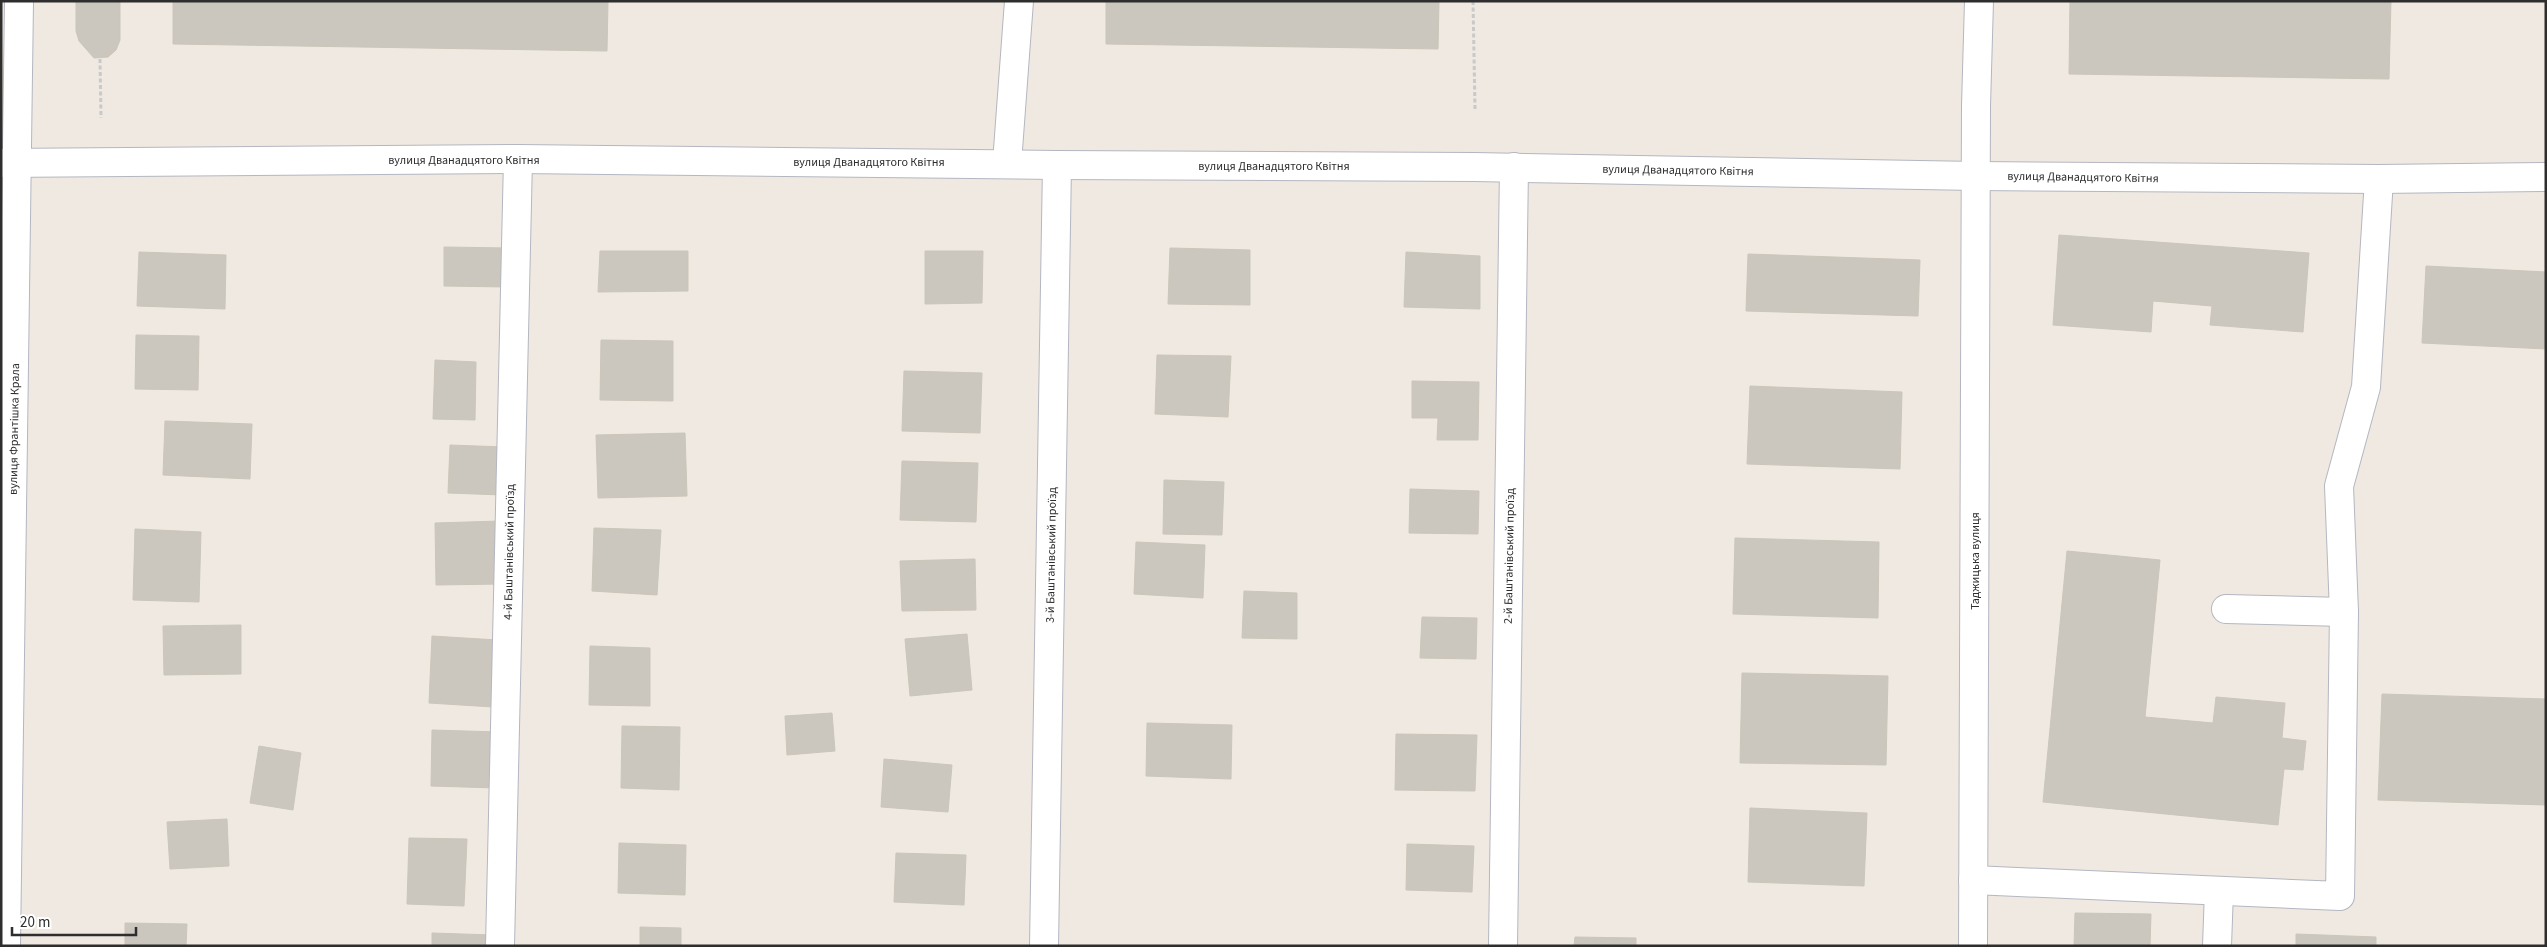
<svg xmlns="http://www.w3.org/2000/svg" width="2547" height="947" viewBox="0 0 2547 947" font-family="'Source Sans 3',sans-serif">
	<rect width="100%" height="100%" fill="#efe9e1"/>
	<g fill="#cbc7bf" stroke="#cbc5ba">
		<path d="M76 1H120V40L116 50 108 57 94 58 79 41 76 31Z"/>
		<path d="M173 1H608L607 51 173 44Z"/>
		<path d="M1106 1H1439L1438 49 1106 44Z"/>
		<path d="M2070 1H2391L2389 79 2069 74Z"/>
		<path d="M2059 235 2309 253 2303 332 2210 325 2212 306 2153 301 2151 332 2053 325Z"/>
		<path d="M444 247 508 248 507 287 444 286Z"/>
		<path d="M1170 248 1250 250V305L1168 304Z"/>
		<path d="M600 251H688V291L598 292Z"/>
		<path d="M925 251H983L982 303 925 304Z"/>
		<path d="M139 252 226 255 225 309 137 306Z"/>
		<path d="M1406 252 1480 256V309L1404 307Z"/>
		<path d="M1748 254 1920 260 1918 316 1746 311Z"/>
		<path d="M2426 266 2546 272V349L2422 343Z"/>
		<path d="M136 335 199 336 198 390 135 389Z"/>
		<path d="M601 340 673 341V401L600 400Z"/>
		<path d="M1157 355 1231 356 1228 417 1155 414Z"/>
		<path d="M435 360 476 362 475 420 433 419Z"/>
		<path d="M904 371 982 373 980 433 902 431Z"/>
		<path d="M1412 381 1479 382 1478 440H1437L1438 418H1412Z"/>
		<path d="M1750 386 1902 392 1900 469 1747 464Z"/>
		<path d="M165 421 252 424 250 479 163 475Z"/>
		<path d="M685 433 687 496 598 498 596 435Z"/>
		<path d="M450 445 504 447 503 495 448 493Z"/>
		<path d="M902 461 978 463 976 522 900 520Z"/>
		<path d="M1164 480 1224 482 1222 535 1163 534Z"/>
		<path d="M1410 489 1479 491 1478 534 1409 533Z"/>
		<path d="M500 521 501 584 436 585 435 523Z"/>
		<path d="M594 528 661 530 657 595 592 591Z"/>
		<path d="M135 529 201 532 199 602 133 600Z"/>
		<path d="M1735 538 1879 542 1878 618 1733 614Z"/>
		<path d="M1136 542 1205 545 1203 598 1134 594Z"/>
		<path d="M2067 551 2160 560 2145 717 2213 723 2216 697 2285 703 2282 738 2306 741 2303 770 2284 769 2278 825 2043 802Z"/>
		<path d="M975 559 976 610 902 611 900 561Z"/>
		<path d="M1244 591 1297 593V639L1242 638Z"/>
		<path d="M1422 617 1477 618 1476 659 1420 658Z"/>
		<path d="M241 625V674L164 675 163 626Z"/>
		<path d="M967 634 972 690 910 696 905 639Z"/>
		<path d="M432 636 497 640 493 707 429 703Z"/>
		<path d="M590 646 650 648V706L589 705Z"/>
		<path d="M1742 673 1888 676 1886 765 1740 763Z"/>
		<path d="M2382 694 2546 699V805L2378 800Z"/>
		<path d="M832 713 835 751 787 755 785 716Z"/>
		<path d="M1147 723 1232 725 1231 779 1146 776Z"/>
		<path d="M622 726 680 727 679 790 621 788Z"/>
		<path d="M432 730 499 732 497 788 431 786Z"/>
		<path d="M1396 734 1477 735 1475 791 1395 790Z"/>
		<path d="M259 746 301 753 293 810 250 803Z"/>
		<path d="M884 759 952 765 948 812 881 807Z"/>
		<path d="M1750 808 1867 813 1864 886 1748 882Z"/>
		<path d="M227 819 229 866 170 869 167 822Z"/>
		<path d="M409 838 467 839 464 906 407 904Z"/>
		<path d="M619 843 686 845 685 895 618 893Z"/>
		<path d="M1407 844 1474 846 1472 892 1406 890Z"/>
		<path d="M896 853 966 855 964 905 894 902Z"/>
		<path d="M2075 913 2151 914 2150 946H2074Z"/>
		<path d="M125 923 187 924 186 946H125Z"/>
		<path d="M640 927 681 928V946H640Z"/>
		<path d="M432 933 492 935V946H432Z"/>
		<path d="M2296 934 2376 937V946H2296Z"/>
		<path d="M1575 937 1636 938V946H1574Z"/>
	</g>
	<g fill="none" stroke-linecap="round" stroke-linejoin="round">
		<g stroke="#b4b7c1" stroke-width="30">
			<g id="minor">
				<path d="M1 163 518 159 1057 165 1474 167 1976 176 2379 179 2546 177"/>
				<path d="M1007 163 1019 1"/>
				<path d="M2226 609 2344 612"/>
				<path d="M1973 880 2340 896 2344 612 2339 486 2366 387 2379 179"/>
				<path d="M6 946 19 1"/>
				<path d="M500 946 518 159"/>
				<path d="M1044 946 1057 165"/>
				<path d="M1503 946 1514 167"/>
				<path d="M1973 946 1976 106 1979 1"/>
				<path d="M2217 946 2219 891"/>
			</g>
		</g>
		<g stroke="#c9c9c9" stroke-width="3" stroke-dasharray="4 2.5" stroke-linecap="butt">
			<path d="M1473 1 1475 109"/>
			<path d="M100 59 101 118"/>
		</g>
		<use href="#minor" stroke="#fff" stroke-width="28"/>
	</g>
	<g text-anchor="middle" stroke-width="5" stroke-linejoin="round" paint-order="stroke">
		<g font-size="12" fill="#2e2e2e" stroke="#fff">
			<text x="464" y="164">вулиця Дванадцятого Квітня</text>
			<text x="869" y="166">вулиця Дванадцятого Квітня</text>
			<text x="1274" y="170">вулиця Дванадцятого Квітня</text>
			<text transform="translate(1678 170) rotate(1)" y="4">вулиця Дванадцятого Квітня</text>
			<text transform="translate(2083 177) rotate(1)" y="4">вулиця Дванадцятого Квітня</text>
			<text transform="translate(14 429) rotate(-89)" y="4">вулиця Франтішка Крала</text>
			<text transform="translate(509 552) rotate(-89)" y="4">4-й Баштанівський проїзд</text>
			<text transform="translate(1051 555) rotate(-89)" y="4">3-й Баштанівський проїзд</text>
			<text transform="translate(1509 556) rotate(-89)" y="4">2-й Баштанівський проїзд</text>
			<text transform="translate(1975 561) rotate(-90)" y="4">Таджицька вулиця</text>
		</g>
	</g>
	<rect width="2547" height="947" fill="none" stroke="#2e2e2e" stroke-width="5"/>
	<path d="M12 927v8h124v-8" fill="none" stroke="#2e2e2e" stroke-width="2.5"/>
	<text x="20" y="927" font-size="15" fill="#2e2e2e" stroke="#ffffff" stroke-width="4" paint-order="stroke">20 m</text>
</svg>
